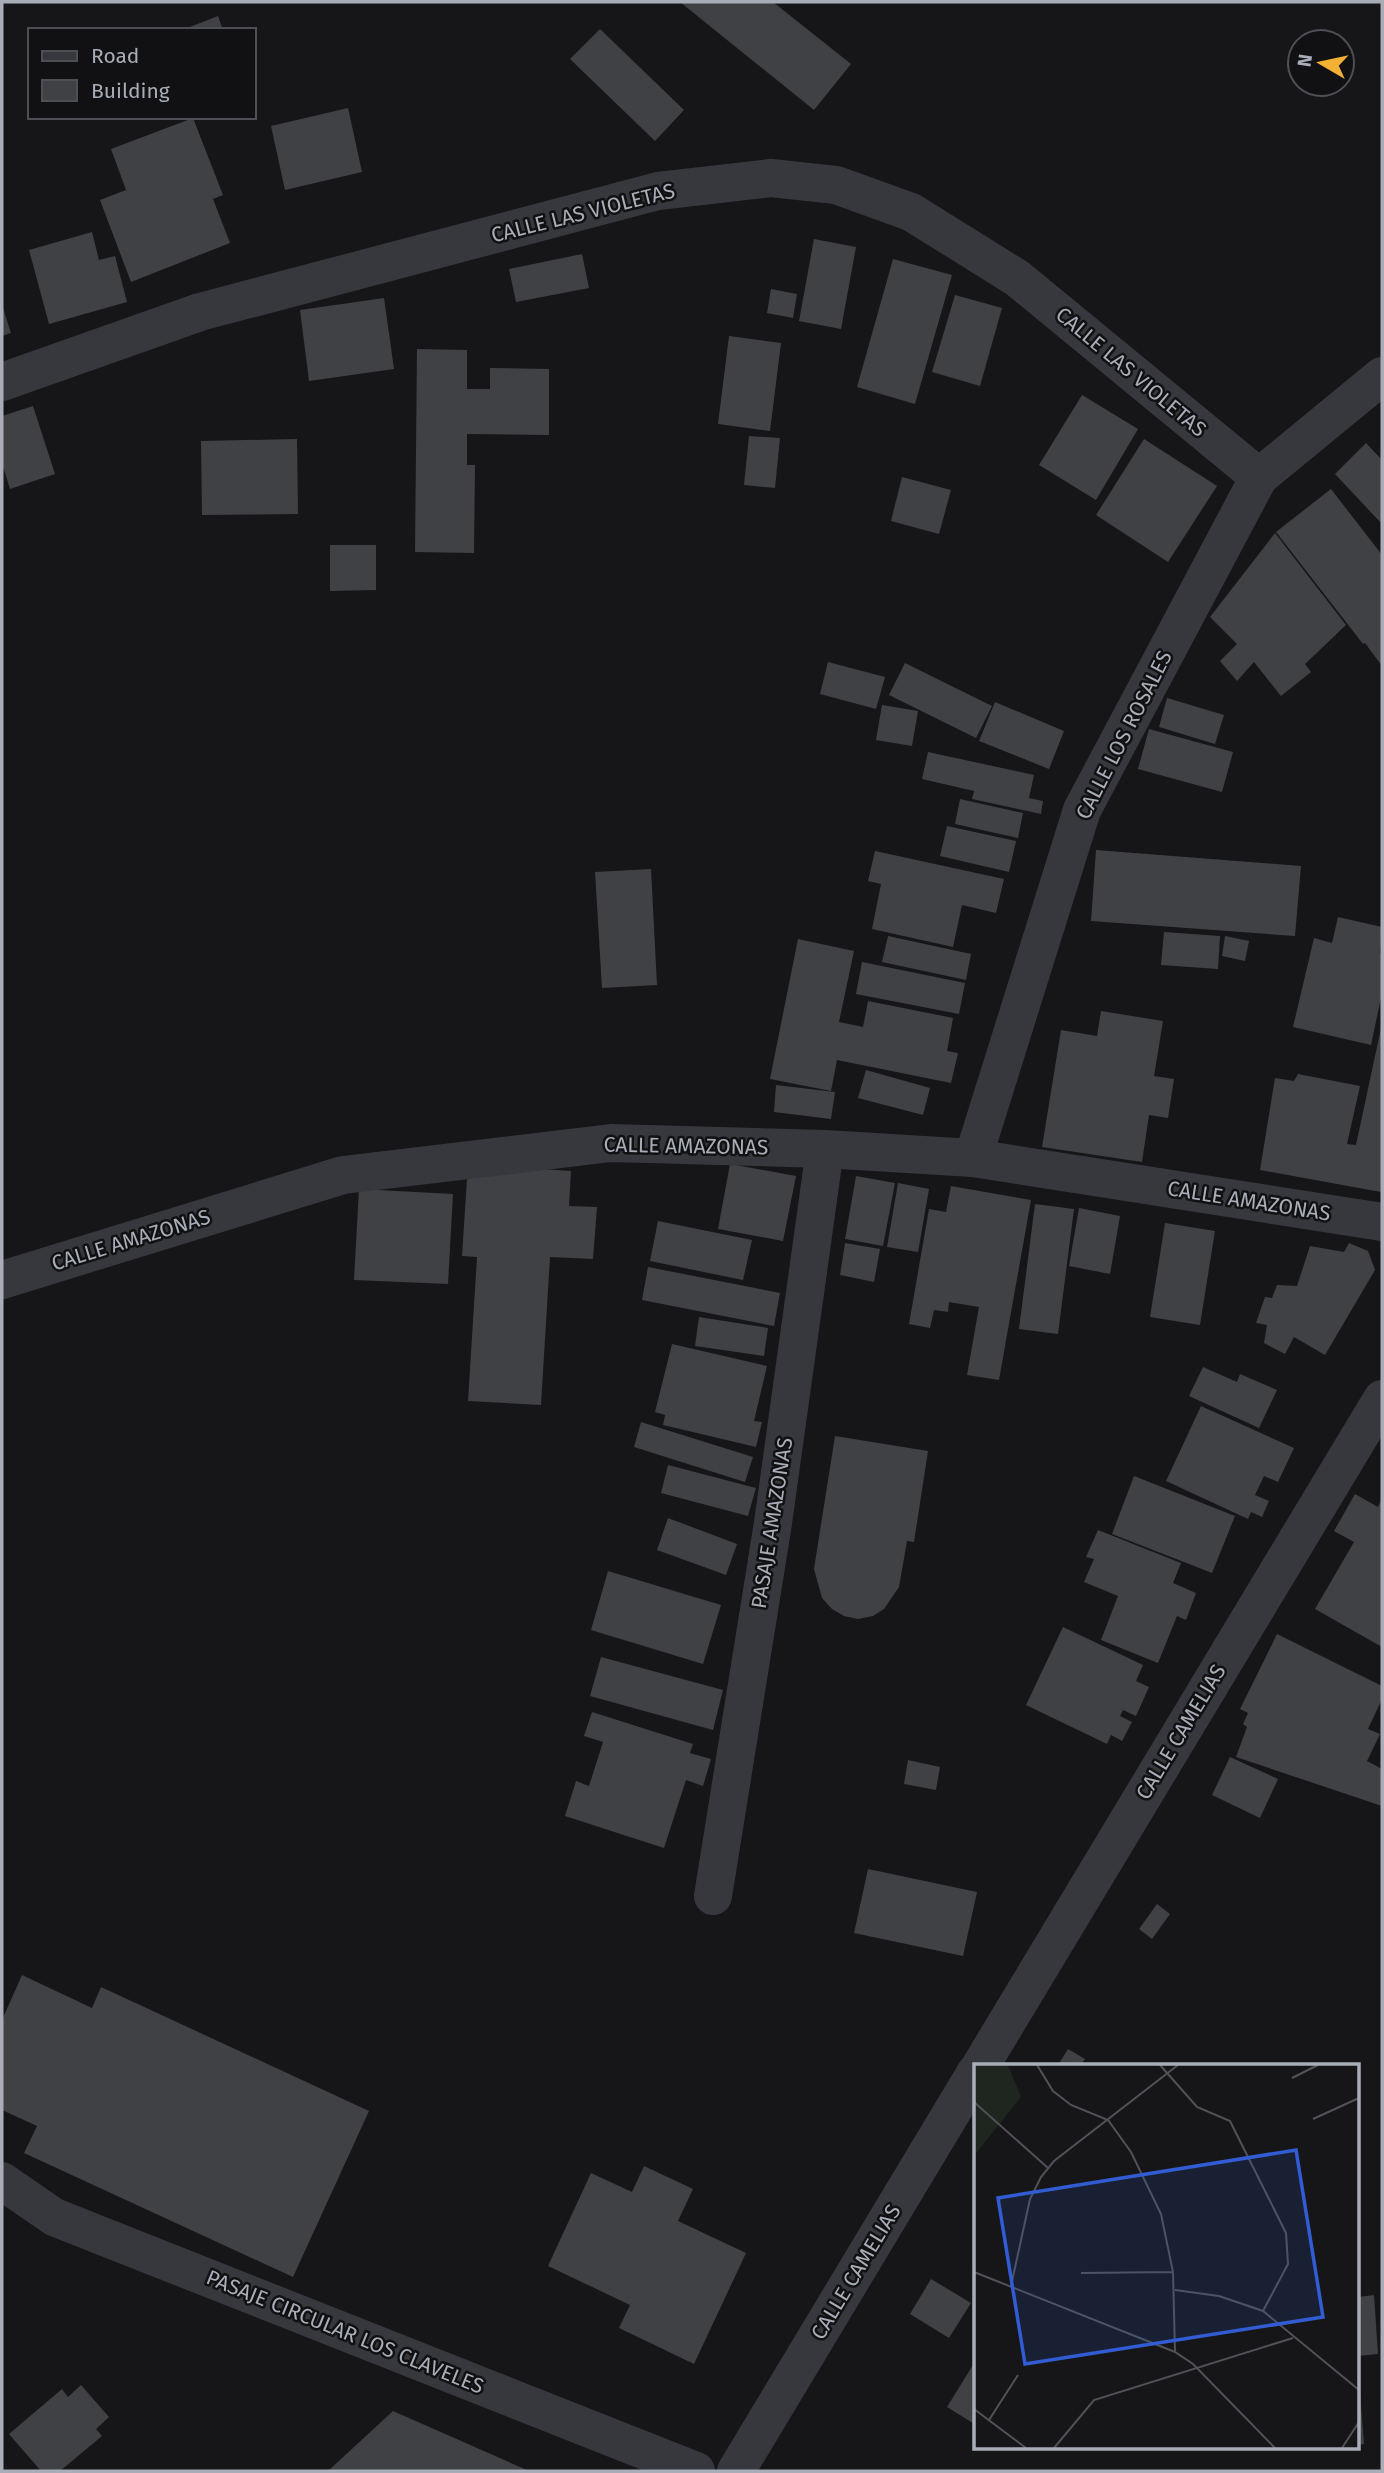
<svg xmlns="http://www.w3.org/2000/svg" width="1384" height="2473" viewBox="0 0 1384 2473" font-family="'Fira Sans',sans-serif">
	<rect width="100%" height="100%" fill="#161618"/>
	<g fill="#404145">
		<path d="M680 2H773L851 64 814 110Z"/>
		<path d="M218 16 223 30H182Z"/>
		<path d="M600 29 684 110 655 141 570 59Z"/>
		<path d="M348 108 362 172 285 190 271 126Z"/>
		<path d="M193 118 223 195 213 199 230 243 131 282 100 200 126 190 111 149Z"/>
		<path d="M92 232 99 260 115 256 127 302 49 324 29 250Z"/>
		<path d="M814 239 856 247 841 329 799 321Z"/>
		<path d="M582 254 589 288 516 302 509 269Z"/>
		<path d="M893 259 952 275 915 404 857 387Z"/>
		<path d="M771 289 797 294 793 318 767 313Z"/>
		<path d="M955 295 1002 308 980 386 932 372Z"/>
		<path d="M384 298 394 369 309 381 300 310Z"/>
		<path d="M2 305 11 333 2 336Z"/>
		<path d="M729 336 781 343 770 431 718 424Z"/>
		<path d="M417 349 467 350V389H490V368L549 369V435L467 434V465H475L474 553 415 552Z"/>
		<path d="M1082 395 1138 429 1096 500 1039 465Z"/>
		<path d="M33 406 55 474 10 489 2 463V416Z"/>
		<path d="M749 436 780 438 775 488 744 485Z"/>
		<path d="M297 439 298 514 202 515 201 441Z"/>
		<path d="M1144 439 1217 486 1168 562 1096 515Z"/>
		<path d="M1366 443 1382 460V524L1335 474Z"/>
		<path d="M902 477 951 490 939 534 891 521Z"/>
		<path d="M1331 489 1382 555V666L1365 643 1363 644 1276 532Z"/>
		<path d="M1275 533 1346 625 1305 664 1311 672 1281 696 1254 662 1237 681 1220 661 1237 644 1210 617Z"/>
		<path d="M330 545H376V590L330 591Z"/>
		<path d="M828 662 885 677 876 709 820 694Z"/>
		<path d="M905 663 992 706 976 738 889 695Z"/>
		<path d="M1167 698 1224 715 1215 744 1159 727Z"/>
		<path d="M995 702 1064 731 1049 769 979 741Z"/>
		<path d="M882 705 918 711 912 746 876 740Z"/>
		<path d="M1149 729 1233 752 1222 792 1138 769Z"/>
		<path d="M928 752 1034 775 1029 798 1043 801 1041 814 972 799 974 791 922 779Z"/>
		<path d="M960 799 1023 813 1018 838 955 824Z"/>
		<path d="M947 826 1016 841 1009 872 940 856Z"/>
		<path d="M1096 850 1301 866 1295 936 1091 921Z"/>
		<path d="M875 851 1004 879 996 913 962 905 953 947 872 929 881 884 868 881Z"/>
		<path d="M651 869 657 985 602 988 595 872Z"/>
		<path d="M1338 917 1382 927 1380 953 1382 954V993L1371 1045 1293 1027 1314 938 1332 943Z"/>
		<path d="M1164 932 1220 936 1218 969 1161 965Z"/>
		<path d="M888 936 971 954 966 980 882 962Z"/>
		<path d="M1225 936 1249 941 1245 961 1222 956Z"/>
		<path d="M798 939 854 951 839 1022 863 1027 868 1001 953 1018 947 1051 958 1053 951 1083 837 1060 831 1091 770 1079Z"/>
		<path d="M862 962 965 983 959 1014 856 994Z"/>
		<path d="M1101 1011 1163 1021 1154 1076 1174 1079 1168 1118 1149 1115 1142 1162 1042 1147 1061 1030 1097 1036Z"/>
		<path d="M1381 1028V1192L1260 1170 1275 1078 1294 1081 1298 1074 1360 1086 1347 1144 1356 1145Z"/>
		<path d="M866 1070 930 1088 923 1115 858 1098Z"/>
		<path d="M776 1085 835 1092 831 1119 774 1112Z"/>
		<path d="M468 1164 571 1171 569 1206 597 1207 593 1259 550 1257 541 1405 468 1401 477 1257 462 1256Z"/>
		<path d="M730 1164 796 1176 783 1241 718 1229Z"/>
		<path d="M856 1176 895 1183 883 1246 845 1239Z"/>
		<path d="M898 1183 929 1189 918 1252 887 1247Z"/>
		<path d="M951 1186 1031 1200 999 1380 967 1375 979 1307 949 1302 948 1312 934 1310 930 1328 909 1324 929 1209 946 1212Z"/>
		<path d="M359 1189 453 1194 448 1284 354 1280Z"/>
		<path d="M1035 1204 1074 1209 1058 1334 1019 1329Z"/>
		<path d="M1079 1208 1120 1216 1110 1274 1069 1266Z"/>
		<path d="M658 1221 752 1240 743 1280 650 1261Z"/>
		<path d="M1165 1223 1215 1231 1200 1325 1150 1317Z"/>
		<path d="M845 1243 880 1249 874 1282 840 1275Z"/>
		<path d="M1349 1243 1368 1251 1375 1270 1325 1355 1294 1337 1285 1354 1264 1343 1267 1325 1256 1323 1265 1297 1272 1298 1277 1285 1297 1286 1310 1246 1344 1252Z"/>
		<path d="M648 1267 780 1293 774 1326 642 1300Z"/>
		<path d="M699 1317 768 1328 764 1356 695 1346Z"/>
		<path d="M672 1344 767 1366 754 1421 762 1422 756 1447 663 1425 665 1415 655 1412Z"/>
		<path d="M1203 1367 1237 1382 1240 1374 1277 1390 1259 1428 1189 1396Z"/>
		<path d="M1201 1406 1294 1448 1278 1482 1264 1476 1255 1495 1269 1501 1262 1517 1251 1512 1248 1519 1166 1481Z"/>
		<path d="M641 1422 753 1457 745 1482 634 1447Z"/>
		<path d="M835 1436 928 1451 914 1542 907 1541 899 1587 884 1609 873 1616 858 1619 844 1616 832 1609 822 1598 814 1569Z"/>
		<path d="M668 1465 756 1488 748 1516 661 1493Z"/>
		<path d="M1134 1476 1235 1516 1212 1573 1112 1534Z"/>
		<path d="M1355 1494 1378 1507 1382 1499V1647L1315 1609 1354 1542 1334 1531Z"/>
		<path d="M668 1518 737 1544 726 1575 657 1550Z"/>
		<path d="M1098 1530 1181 1563 1173 1583 1196 1593 1186 1620 1177 1616 1158 1663 1101 1640 1118 1596 1084 1582 1094 1559 1086 1557Z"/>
		<path d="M608 1571 721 1605 703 1664 591 1630Z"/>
		<path d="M1063 1627 1143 1665 1136 1681 1149 1687 1136 1716 1123 1710 1120 1716 1132 1722 1122 1741 1111 1735 1107 1744 1026 1705Z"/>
		<path d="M1277 1634 1382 1686V1699L1368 1729 1380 1734 1367 1761 1382 1769V1806L1236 1757 1247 1727 1243 1724 1248 1713 1240 1709Z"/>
		<path d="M601 1657 723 1690 713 1730 590 1696Z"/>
		<path d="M592 1712 693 1744 690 1753 711 1759 703 1786 686 1780 664 1848 565 1816 576 1781 589 1786 603 1742 584 1736Z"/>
		<path d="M1230 1757 1278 1779 1260 1818 1212 1795Z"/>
		<path d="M908 1760 940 1767 936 1790 904 1784Z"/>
		<path d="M868 1869 977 1892 963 1956 854 1933Z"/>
		<path d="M1157 1904 1170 1914 1152 1939 1139 1929Z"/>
		<path d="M22 1975 92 2008 101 1987 369 2111 293 2277 24 2153 37 2126 2 2110V2020Z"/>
		<path d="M1068 2049 1085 2059 1081 2065H1058Z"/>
		<path d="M644 2166 693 2189 678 2221 746 2253 694 2364 619 2328 630 2305 548 2266 591 2173 632 2192Z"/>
		<path d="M931 2279 971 2303 949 2338 910 2314Z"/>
		<path d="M1374 2295 1378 2354 1358 2356V2297Z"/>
		<path d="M976 2360V2425L947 2407Z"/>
		<path d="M81 2385 109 2417 96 2429 102 2436 60 2471H41L9 2434 62 2389 68 2397Z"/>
		<path d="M1358 2392H1360L1364 2444 1358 2445Z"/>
		<path d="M393 2411 529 2471H328Z"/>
	</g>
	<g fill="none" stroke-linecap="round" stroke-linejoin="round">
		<g stroke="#37383d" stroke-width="38">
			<path d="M2 382 200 312 658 191 771 178 836 185 911 212 1017 278 1259 477"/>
			<path d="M973 1158 1082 810 1259 477 1382 376"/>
			<path d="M2 1280 343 1175 611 1143 825 1149 973 1158 1382 1222"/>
			<path d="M713 1896 773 1523 825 1149"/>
			<path d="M981 2065 1382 1399"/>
			<path d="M2 2181 54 2217 696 2471"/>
			<path d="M736 2471 976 2072"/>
		</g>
	</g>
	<g text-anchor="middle" stroke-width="5" stroke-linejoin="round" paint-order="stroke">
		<g font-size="21" fill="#a8adb8" stroke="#111113">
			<text transform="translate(583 213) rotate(-14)" y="7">CALLE LAS VIOLETAS</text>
			<text transform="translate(1131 372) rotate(40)" y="7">CALLE LAS VIOLETAS</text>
			<text transform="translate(1124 735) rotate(-63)" y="7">CALLE LOS ROSALES</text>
			<text transform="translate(686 1146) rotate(1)" y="7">CALLE AMAZONAS</text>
			<text transform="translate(1249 1201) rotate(9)" y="7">CALLE AMAZONAS</text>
			<text transform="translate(131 1240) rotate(-17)" y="7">CALLE AMAZONAS</text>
			<text transform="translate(772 1523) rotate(-81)" y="7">PASAJE AMAZONAS</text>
			<text transform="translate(1181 1732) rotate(-59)" y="7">CALLE CAMELIAS</text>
			<text transform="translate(856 2272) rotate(-59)" y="7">CALLE CAMELIAS</text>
			<text transform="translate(345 2332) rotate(22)" y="7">PASAJE CIRCULAR LOS CLAVELES</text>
		</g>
	</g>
	<g transform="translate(974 2064)">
		<rect width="385" height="385" fill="#161618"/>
		<path d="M0 1H34L47 33 0 92Z" fill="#1e261f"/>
		<path fill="none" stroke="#505258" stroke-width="2" d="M63 1 79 27 97 41 134 56 157 88 187 150 199 208 201 288M186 1 223 43 256 57 312 169 314 200 289 247M318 14 344 1M0 38 74 104M339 55 385 34M0 208 201 288 219 300 301 384M107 209 199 208M37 222 56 135 67 113 80 97 204 1M201 226 245 232 289 247 385 326M0 345 52 384M15 356 44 311M80 384 120 336 319 274M368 384 385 358"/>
		<path fill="#325cd3" fill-opacity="0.15" stroke="#325cd3" stroke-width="3.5" d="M322 86 349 253 51 300 24 134Z"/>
		<rect width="385" height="385" fill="none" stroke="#a8adb8" stroke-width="3.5"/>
	</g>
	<rect width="1384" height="2473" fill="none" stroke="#a8adb8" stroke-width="7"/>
	<rect x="28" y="28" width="228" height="91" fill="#111113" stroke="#4d4f55" stroke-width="2"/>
	<rect x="42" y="51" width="35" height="10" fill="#37383d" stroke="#4d4f55" stroke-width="2"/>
	<text x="91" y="63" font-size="21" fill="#a8adb8">Road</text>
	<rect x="42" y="80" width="35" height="21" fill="#404145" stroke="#4d4f55" stroke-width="2"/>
	<text x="91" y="98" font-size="21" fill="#a8adb8">Building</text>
	<g transform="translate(1321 63) rotate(279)"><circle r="33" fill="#111113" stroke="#4d4f55" stroke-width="2"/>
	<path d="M0-5L12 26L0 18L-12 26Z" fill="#f2b134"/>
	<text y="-10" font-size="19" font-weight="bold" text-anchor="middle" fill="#a8adb8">N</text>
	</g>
</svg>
